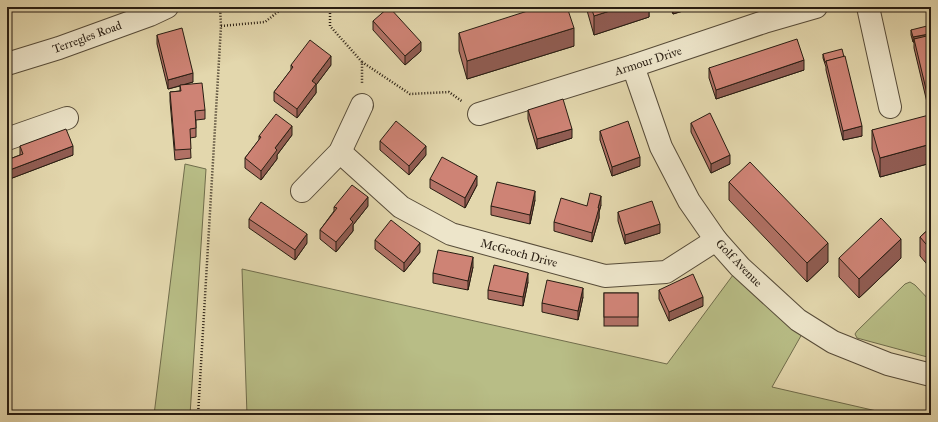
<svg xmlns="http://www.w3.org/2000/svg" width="938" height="422" viewBox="0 0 938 422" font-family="'IM FELL Great Primer',serif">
	<rect width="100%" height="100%" fill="#e3d7ad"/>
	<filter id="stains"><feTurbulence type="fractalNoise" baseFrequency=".005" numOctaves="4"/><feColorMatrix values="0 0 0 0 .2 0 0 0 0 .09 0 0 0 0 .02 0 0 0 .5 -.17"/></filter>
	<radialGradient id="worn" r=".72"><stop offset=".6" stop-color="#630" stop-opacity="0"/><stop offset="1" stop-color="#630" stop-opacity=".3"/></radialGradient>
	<g fill="#b8bd86" stroke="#706d4c">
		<path d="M185 164 206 169 190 415H154Z"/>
		<path d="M242 269 667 364 733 275 802 334 772 387 894 415H247Z"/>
		<path d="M910 282 915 285 931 302V358L857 338 855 334 857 331 905 284Z"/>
	</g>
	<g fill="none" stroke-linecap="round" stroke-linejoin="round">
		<g stroke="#574c39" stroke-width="24">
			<g id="minor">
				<path d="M868 7 890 107"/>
				<path d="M7 64 59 48 150 15 167 7"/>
				<path d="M633 66 661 147 689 201 716 240 740 267 798 320 833 342 888 364 931 375"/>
				<path d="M479 114 633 66 764 22 816 7"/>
				<path d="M7 139 67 118"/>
				<path d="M340 152 401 207 451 234 605 276 666 272 716 240"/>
				<path d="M302 191 340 152 362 105"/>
			</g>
		</g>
		<g stroke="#281d12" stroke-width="2.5" stroke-dasharray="1 2" stroke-linecap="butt">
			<path d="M330 7V26L362 62V84"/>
			<path d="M221 26 265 22 284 7"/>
			<path d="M362 62 410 94 449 92 463 102"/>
			<path d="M198 415 221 26 220 7"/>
		</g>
		<use href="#minor" stroke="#ede5ca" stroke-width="22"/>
	</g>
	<g fill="#b17165" stroke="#281d12">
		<path d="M586 7H649V17L594 35Z"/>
		<path d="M670 7H696L673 14Z"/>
		<path d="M373 21 421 51 405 65 373 30Z"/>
		<path d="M911 30 929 35H931V119L914 48V42H913L911 35Z"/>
		<path d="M459 33 574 46 467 79 459 51Z"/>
		<path d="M157 35 193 82 182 85 205 110V119L196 120V137L190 138 191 158 175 160 170 101V92L180 91V86L168 89 157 44Z"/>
		<path d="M823 54 862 136 843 140 826 70V67L823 58Z"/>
		<path d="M291 65H331L316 85V93L297 118 274 101V92L291 70Z"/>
		<path d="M709 68 804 70 716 99 709 78Z"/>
		<path d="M528 110 572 138 537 149 528 119Z"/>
		<path d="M931 122V163L880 177 872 149V130Z"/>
		<path d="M691 123 730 164 711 173 691 132Z"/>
		<path d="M600 131 640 166 612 176 600 140Z"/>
		<path d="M292 135 277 155V159L261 180 245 168V158L259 140V136Z"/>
		<path d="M380 141 426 155 409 175 380 150Z"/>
		<path d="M20 146 73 155 7 180V160L20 155Z"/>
		<path d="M430 179 477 185 465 208 430 188Z"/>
		<path d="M729 182 828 262 807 282 729 200Z"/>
		<path d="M535 200 530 224 491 215V206Z"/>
		<path d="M601 205 599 212V218L592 242 554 231V222L587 206Z"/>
		<path d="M368 206 353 225V231L336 252 320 239V230L334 211V207Z"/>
		<path d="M618 212 660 233 625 244 618 221Z"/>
		<path d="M249 219 307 243 295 260 249 228Z"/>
		<path d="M931 227V269L920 256V237Z"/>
		<path d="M375 240 420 252 404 272 375 249Z"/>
		<path d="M839 258H901L859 298 839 277Z"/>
		<path d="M473 267 468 290 433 283V273Z"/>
		<path d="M528 282 523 306 488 299V290Z"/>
		<path d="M659 290 703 306 669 321 659 299Z"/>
		<rect x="604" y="293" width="34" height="33"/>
		<path d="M583 297 578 320 542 312V303Z"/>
	</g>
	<g fill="#905c52" stroke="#281d12">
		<path d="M622 7H649V17L594 35V16Z"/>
		<path d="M673 7H696L673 14Z"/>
		<path d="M574 28V46L467 79V61Z"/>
		<path d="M929 34V39H914V42H913V37Z"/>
		<path d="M421 42V51L405 65V56Z"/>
		<path d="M331 56V65L316 85V93L297 118V109L312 81Z"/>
		<path d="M804 60V70L716 99V90Z"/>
		<path d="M193 73V82L168 89V80Z"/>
		<path d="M292 126V135L277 155V159L261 180V171L275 148Z"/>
		<path d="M862 126V136L843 140V131Z"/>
		<path d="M572 129V138L537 149V139Z"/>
		<path d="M931 144V163L880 177V158Z"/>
		<path d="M73 146V155L7 180V171Z"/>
		<path d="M426 146V155L409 175V166Z"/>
		<path d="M730 155V164L711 173V164Z"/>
		<path d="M640 157V166L612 176V167Z"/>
		<path d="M477 176V185L465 208V198Z"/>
		<path d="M535 191V200L530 224V215Z"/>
		<path d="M601 196V205L599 212V218L592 242V233Z"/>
		<path d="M368 197V206L353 225V231L336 252V242L350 219Z"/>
		<path d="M660 224V233L625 244V235Z"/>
		<path d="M307 234V243L295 260V250Z"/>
		<path d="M901 239V258L859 298V279Z"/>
		<path d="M420 243V252L404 272V263Z"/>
		<path d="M828 243V262L807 282V263Z"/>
		<path d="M473 257V267L468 290V281Z"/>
		<path d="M528 273V282L523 306V297Z"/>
		<path d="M583 288V297L578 320V311Z"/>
		<path d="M703 297V306L669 321V312Z"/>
	</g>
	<g fill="#ce8375" stroke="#281d12">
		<path d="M389 7 421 42 405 56 373 21Z"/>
		<path d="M540 7H567L574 28 467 61 459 33Z"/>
		<path d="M591 7H622L594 16Z"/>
		<path d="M927 26 929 34 913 37 911 30Z"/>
		<path d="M182 28 193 73 168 80 157 35Z"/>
		<path d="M931 35V110L914 39Z"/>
		<path d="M797 39 804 60 716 90 709 68Z"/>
		<path d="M310 40 331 56 312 81 316 84 297 109 274 92 293 67 291 65Z"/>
		<path d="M842 49 844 57 826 61V62H825L823 54Z"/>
		<path d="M845 56 862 126 843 131 826 61Z"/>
		<path d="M202 83 205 110 195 111 196 128 190 129 191 149 175 150 170 92 181 91 180 85Z"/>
		<path d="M563 99 572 129 537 139 528 110Z"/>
		<path d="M710 113 730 155 711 164 691 123Z"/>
		<path d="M276 114 292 126 275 148 277 150 261 171 245 158 261 137 259 136Z"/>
		<path d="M929 115 931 122V144L880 158 872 130Z"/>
		<path d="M396 121 426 146 409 166 380 141Z"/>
		<path d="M628 121 640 157 612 167 600 131Z"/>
		<path d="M66 129 73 146 7 171V160L23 154 20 146Z"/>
		<path d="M442 157 477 176 465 198 430 179Z"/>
		<path d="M750 162 828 243 807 263 729 182Z"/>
		<path d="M497 182 535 191 530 215 491 206Z"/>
		<path d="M352 185 368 197 350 219 353 222 336 242 320 230 337 208 334 207Z"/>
		<path d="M590 193 601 196 598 208H599L592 233 554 222 561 198 587 206Z"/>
		<path d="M652 201 660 224 625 235 618 212Z"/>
		<path d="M261 202 307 234 295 250 249 219Z"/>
		<path d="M881 218 901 239 859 279 839 258Z"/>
		<path d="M391 220 420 243 404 263 375 240Z"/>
		<path d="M931 227V250L920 237Z"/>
		<path d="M438 250 473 257 468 281 433 273Z"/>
		<path d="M494 265 528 273 523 297 488 290Z"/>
		<path d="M693 274 703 297 669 312 659 290Z"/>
		<path d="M547 280 583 288 578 311 542 303Z"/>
		<rect x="604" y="293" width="34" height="24"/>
	</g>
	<g text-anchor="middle" stroke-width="3" stroke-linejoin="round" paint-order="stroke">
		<g font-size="12" fill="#281d12" stroke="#ede5ca">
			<text transform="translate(87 37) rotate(-20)" y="4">Terregles Road</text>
			<text transform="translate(648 61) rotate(-18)" y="4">Armour Drive</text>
			<text transform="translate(519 253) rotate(15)" y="4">McGeoch Drive</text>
			<text transform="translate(739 263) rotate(46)" y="4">Golf Avenue</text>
		</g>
	</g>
	<rect width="938" height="422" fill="none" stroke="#e3d7ad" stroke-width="24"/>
	<rect x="8" y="8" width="922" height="406" fill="none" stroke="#281d12" stroke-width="2"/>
	<rect x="12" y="12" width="914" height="398" fill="none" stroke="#281d12"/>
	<rect width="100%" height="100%" filter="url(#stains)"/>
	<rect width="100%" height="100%" fill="url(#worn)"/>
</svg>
